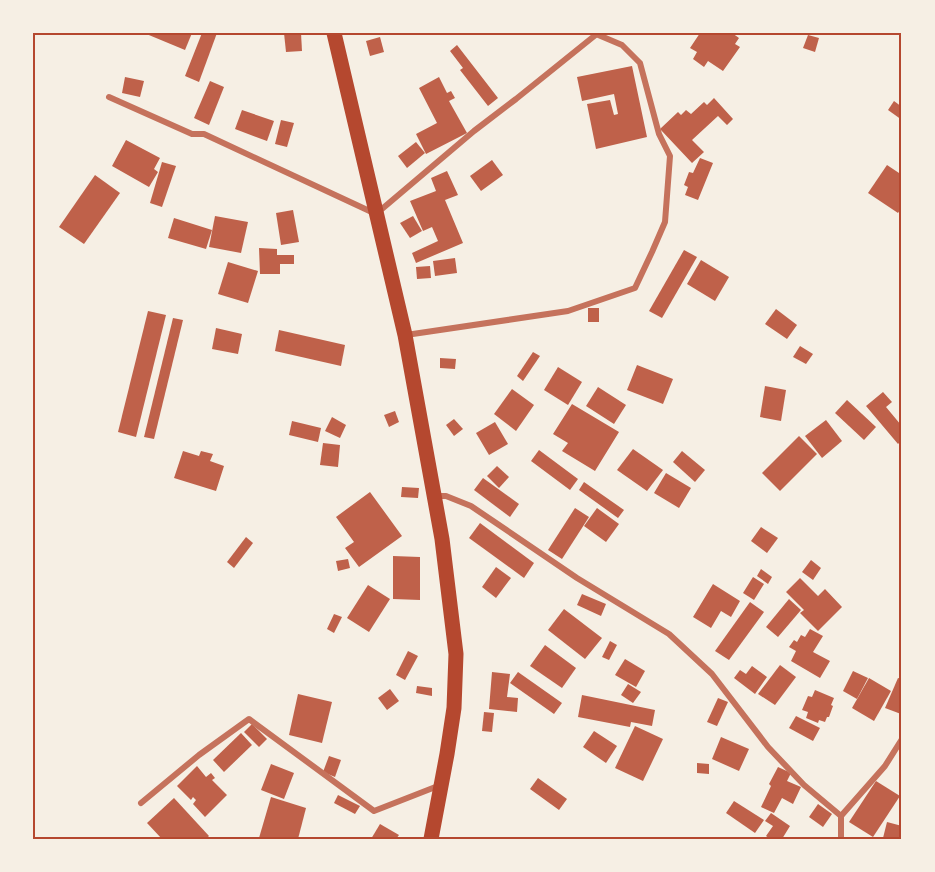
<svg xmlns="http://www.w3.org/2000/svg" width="935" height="872" viewBox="0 0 935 872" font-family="Roboto,sans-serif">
	<rect width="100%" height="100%" fill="#f6efe4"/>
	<g fill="#bf614a">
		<path d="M144 33H192L185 50Z"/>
		<path d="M202 33H217L199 82 185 76Z"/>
		<path d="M284 33H301L302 51 286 52Z"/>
		<path d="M700 33H732L739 38 735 44 740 47 723 71 708 61 704 67 693 59 697 52 690 48Z"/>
		<path d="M808 35 819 38 815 52 803 48Z"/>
		<path d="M380 37 384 52 370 56 366 41Z"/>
		<path d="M457 45 498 98 488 106 460 70 463 68 450 51Z"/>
		<path d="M632 66 647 137 596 149 587 104 610 100 614 115 618 114 614 94 582 101 577 77Z"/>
		<path d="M125 77 144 81 140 97 122 93Z"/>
		<path d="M439 77 447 93 451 91 455 98 449 101 467 133 426 154 416 134 437 123 419 88Z"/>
		<path d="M210 81 224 87 209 125 194 118Z"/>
		<path d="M714 98 733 119 727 125 718 116 692 140 704 152 692 163 660 129 678 112 681 115 686 110 691 114 704 102 707 105Z"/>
		<path d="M894 101 902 107V120L888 110Z"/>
		<path d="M242 110 274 121 267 141 235 129Z"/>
		<path d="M281 120 294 123 287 147 275 144Z"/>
		<path d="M126 140 160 158 154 169 158 172 149 187 112 166Z"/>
		<path d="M416 142 425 153 407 168 398 156Z"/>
		<path d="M700 158 713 163 698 200 685 195 688 187 684 185 689 172 693 173Z"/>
		<path d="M492 160 503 175 481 191 470 176Z"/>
		<path d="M162 162 176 166 162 207 150 203Z"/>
		<path d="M887 165 902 175V207L898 213 868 193Z"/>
		<path d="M447 171 458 195 445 200 463 243 416 263 412 253 438 241 432 227 423 231 410 201 436 191 431 178Z"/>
		<path d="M95 175 120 193 84 244 59 227Z"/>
		<path d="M293 210 299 242 281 245 276 213Z"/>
		<path d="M215 216 248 222 241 253 209 247Z"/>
		<path d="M413 216 422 231 410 238 400 223Z"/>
		<path d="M174 218 212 230 206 249 168 238Z"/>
		<path d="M259 248 277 249V255H294V264H280V274H260Z"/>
		<path d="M684 250 697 257 662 318 649 311Z"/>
		<path d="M455 258 457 273 435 276 433 261Z"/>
		<path d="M701 260 729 277 715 301 687 284Z"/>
		<path d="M228 262 258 271 248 303 218 294Z"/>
		<path d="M430 266 431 278 417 279 416 267Z"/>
		<rect x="588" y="308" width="11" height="14"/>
		<path d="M776 309 797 325 787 339 765 324Z"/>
		<path d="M148 311 166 315 136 437 118 432Z"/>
		<path d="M173 318 183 320 154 439 144 437Z"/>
		<path d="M216 328 242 334 238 354 212 349Z"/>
		<path d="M279 330 345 345 341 366 275 351Z"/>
		<path d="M800 346 813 354 806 364 793 357Z"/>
		<path d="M533 352 540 356 523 381 517 376Z"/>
		<path d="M440 358 456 359 455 369 440 368Z"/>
		<path d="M637 365 673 379 663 404 627 390Z"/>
		<path d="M558 367 582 382 568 405 544 390Z"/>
		<path d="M765 386 786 390 781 421 760 417Z"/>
		<path d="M598 387 626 405 614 424 586 406Z"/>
		<path d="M512 389 534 405 516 431 494 414Z"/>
		<path d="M883 392 892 402 886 407 901 425 902 424V440L898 444 866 406Z"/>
		<path d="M847 400 876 427 864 440 835 413Z"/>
		<path d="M572 404 619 432 595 471 562 451 568 443 553 434Z"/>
		<path d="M395 411 399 422 389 427 384 415Z"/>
		<path d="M332 417 346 425 340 438 325 431Z"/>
		<path d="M454 419 463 429 454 436 446 425Z"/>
		<path d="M826 420 842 441 822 458 805 436Z"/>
		<path d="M292 421 321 428 318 442 289 435Z"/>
		<path d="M495 422 508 444 489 455 476 433Z"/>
		<path d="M799 436 817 454 780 491 762 473Z"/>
		<path d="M323 443 340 445 338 467 320 465Z"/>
		<path d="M633 449 663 470 647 491 617 470Z"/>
		<path d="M539 450 578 479 570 490 531 461Z"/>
		<path d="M183 451 199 456 201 451 213 454 210 461 224 466 216 491 174 478Z"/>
		<path d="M682 451 705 470 695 482 673 462Z"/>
		<path d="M497 466 509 477 499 488 487 476Z"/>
		<path d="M666 473 691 488 679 508 654 493Z"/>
		<path d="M483 478 519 504 510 517 474 490Z"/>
		<path d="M584 482 624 510 618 518 579 490Z"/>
		<path d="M402 487 419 488 418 498 401 497Z"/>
		<path d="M370 492 402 536 359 567 345 548 354 542 336 517Z"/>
		<path d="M575 508 589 517 562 559 548 550Z"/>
		<path d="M597 508 619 524 606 542 584 526Z"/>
		<path d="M480 523 534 563 524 578 469 538Z"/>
		<path d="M761 527 778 538 767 553 751 541Z"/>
		<path d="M246 537 253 543 234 568 227 562Z"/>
		<path d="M393 556 420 557V600L393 599Z"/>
		<path d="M348 559 350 568 338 571 336 561Z"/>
		<path d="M811 560 821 568 813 580 802 572Z"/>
		<path d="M496 567 511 578 496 598 482 587Z"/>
		<path d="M761 569 772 577 768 584 757 576Z"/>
		<path d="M753 577 764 584 754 600 743 593Z"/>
		<path d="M800 578 818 596 825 589 842 607 818 631 800 613 804 610 786 592Z"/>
		<path d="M713 584 740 601 731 617 721 611 711 628 693 617Z"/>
		<path d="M368 585 390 599 369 632 347 618Z"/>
		<path d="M582 594 606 604 601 616 577 605Z"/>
		<path d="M789 599 801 610 778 637 766 627Z"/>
		<path d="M750 602 764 612 729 660 715 651Z"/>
		<path d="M564 609 602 638 585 659 548 630Z"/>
		<path d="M334 614 342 617 334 633 327 629Z"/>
		<path d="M810 629 823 636 813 652 830 661 820 678 791 661 796 651 789 647 794 640 797 642 801 635 805 637Z"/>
		<path d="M610 641 617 645 609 660 602 657Z"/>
		<path d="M545 645 576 668 562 688 530 666Z"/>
		<path d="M408 651 418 656 405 680 396 675Z"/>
		<path d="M625 659 645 671 636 687 615 675Z"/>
		<path d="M780 665 796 677 775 705 758 694Z"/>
		<path d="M752 666 767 677 755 694 734 678 740 670 746 674Z"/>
		<path d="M853 671 868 678 857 699 843 691Z"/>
		<path d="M492 672 510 674 507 697 518 698 517 712 489 709Z"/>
		<path d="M518 672 562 703 554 714 510 683Z"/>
		<path d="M869 678 891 691 874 721 852 708Z"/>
		<path d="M898 678 902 679V711L901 714 885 708Z"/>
		<path d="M628 684 641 692 633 703 621 695Z"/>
		<path d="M417 686 432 688V696L416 693Z"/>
		<path d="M390 689 399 701 387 710 378 698Z"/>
		<path d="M815 690 834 698 831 705 833 706 829 717H827L825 722 819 720 818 723 806 718 808 712 802 710 808 696 812 697Z"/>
		<path d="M298 694 332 702 322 743 289 735Z"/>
		<path d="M582 695 655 710 652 726 631 722 630 727 578 717Z"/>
		<path d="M718 698 728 702 717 726 707 722Z"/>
		<path d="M484 712 494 713 492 732 482 731Z"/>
		<path d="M796 716 820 728 813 741 789 728Z"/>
		<path d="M252 724 267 739 259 747 244 732Z"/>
		<path d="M635 726 663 739 643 781 615 768Z"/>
		<path d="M594 731 617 746 606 763 583 747Z"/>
		<path d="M241 733 252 745 224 772 213 760Z"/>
		<path d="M721 737 749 749 739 771 712 759Z"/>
		<path d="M329 756 341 760 335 777 323 772Z"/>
		<path d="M697 763 709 764V774L697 773Z"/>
		<path d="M271 764 294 773 284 799 261 790Z"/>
		<path d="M197 766 206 777 211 773 215 778 212 780 227 795 205 817 193 804 196 800 193 797 191 800 177 786Z"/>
		<path d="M778 767 791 773 787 781 801 787 793 804 782 798 774 813 761 807 771 786 769 784Z"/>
		<path d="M538 778 567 799 559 810 530 789Z"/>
		<path d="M876 781 900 796 873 837 849 822Z"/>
		<path d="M338 795 360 806 355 814 334 803Z"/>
		<path d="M271 797 306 808 298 839 259 838Z"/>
		<path d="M174 798 209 836 206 839H162L147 823Z"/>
		<path d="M734 801 764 820 755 833 726 813Z"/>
		<path d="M818 804 832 814 823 827 809 817Z"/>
		<path d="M771 813 790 826 782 839H770L766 836 773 826 765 821Z"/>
		<path d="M887 822 902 826V839L883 838Z"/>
		<path d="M380 824 399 835 396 839H371Z"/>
	</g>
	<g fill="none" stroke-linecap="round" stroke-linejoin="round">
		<g stroke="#c5725c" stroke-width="6">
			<path d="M109 97 192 134H204L376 214 474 131 516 99 598 33"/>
			<path d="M406 335 568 311 635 288 652 252 665 222 670 156 659 134 640 63 622 45 596 34"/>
			<path d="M435 496H446L471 506 577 578 669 634 712 674 768 747 804 785 841 816V839"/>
			<path d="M141 803 199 755 249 719 374 811 438 786"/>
			<path d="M841 816 885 766 902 739"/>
		</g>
		<path stroke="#b5482f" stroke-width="15" d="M334 33 405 335 442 539 456 654 454 708 447 754 431 839"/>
	</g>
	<rect width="935" height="872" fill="none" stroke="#f6efe4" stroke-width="69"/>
	<rect x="34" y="34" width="866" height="804" fill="none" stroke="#b5482f" stroke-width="2"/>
</svg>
